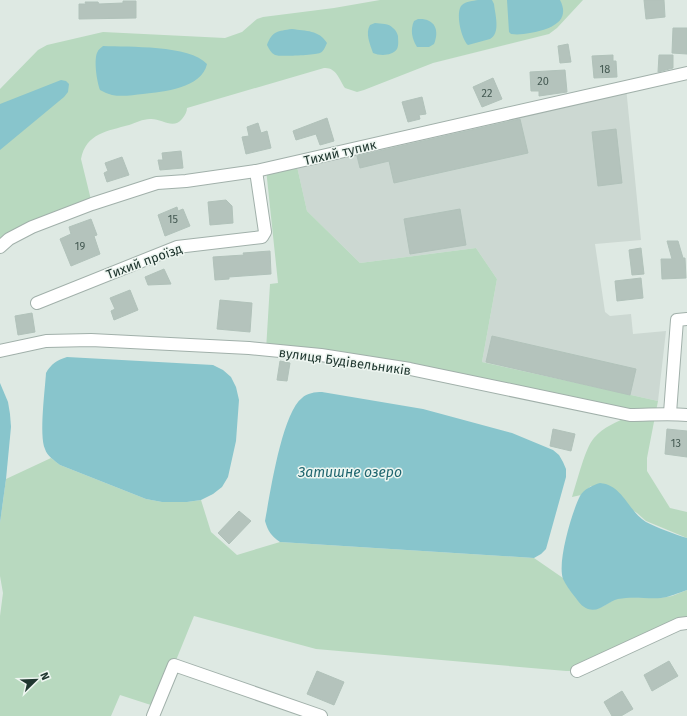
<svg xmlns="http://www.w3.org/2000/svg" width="687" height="716" viewBox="0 0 687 716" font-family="'Fira Sans',sans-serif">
	<rect width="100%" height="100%" fill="#dee9e3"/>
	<path fill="#ccd8d2" d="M626 87 641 240 595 244 605 312 610 316 631 314 633 334 666 331 658 401 482 362 497 279 476 248 360 263 307 211 296 162Z"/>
	<g fill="#b8d9bf">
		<path d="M380 0H583L557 28 549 34 433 63 364 90 357 92 345 88C339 79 336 67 324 68L187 108C187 112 185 115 182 119 173 130 161 118 150 119 143 119 135 123 129 125 108 131 86 133 81 159L92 204 0 247V89L38 50 47 45 103 32 225 38 242 32 257 19 263 17 334 8Z"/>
		<path d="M296 162 307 211 360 263 476 248 497 279 482 362 658 401 647 458V471L670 508 687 512V538L646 521 637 513 591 486 581 495 572 497C577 482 585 448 594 438 603 427 617 422 629 416L410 369 266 350 270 284 278 283 266 169Z"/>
		<path d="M51 458 60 465 146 499 162 502H187L201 500 211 532 237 555 280 542 534 558 563 578 570 590 602 607 615 599 626 597 660 598 672 596 687 590V623L577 671H566L316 649 194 616 157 707 120 695 111 716H0V616L3 593 0 576V523L6 479Z"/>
	</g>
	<g fill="#88c5cc">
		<path d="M478 0H492L494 4C495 14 501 33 490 39L468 45C461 39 455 11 462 5 466 1 473 1 478 0Z"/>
		<path d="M507 0H560C572 23 547 30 530 33 524 34 518 35 511 34L509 32Z"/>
		<path d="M418 19C434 18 440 29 434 44L429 47H417C412 39 410 30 414 21Z"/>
		<path d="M375 23C381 24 389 23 393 28 396 30 397 33 398 36 398 40 399 45 397 49 392 56 380 56 373 53 370 44 365 33 370 25Z"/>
		<path d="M292 29C306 31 319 30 327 43 325 47 324 51 320 53 315 55 279 57 275 55 271 53 269 49 267 45 272 31 278 31 292 29Z"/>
		<path d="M103 46C128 47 190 45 207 64 202 88 163 92 143 94 133 95 122 97 112 95 108 94 104 92 100 90 97 82 93 58 98 51 98 50 102 47 103 46Z"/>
		<path d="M61 80 66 81 69 84 68 92 64 97 0 150V104Z"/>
		<path d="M67 357 213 365 223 370 231 377 236 387 239 400 236 441 228 477 222 487 213 494 201 500 187 502H162L146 499 60 465C54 460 47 456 45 449 39 435 45 390 46 373 51 364 57 360 67 357Z"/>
		<path d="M0 383 8 402 10 414 11 427 6 479 0 523Z"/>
		<path d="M322 392 423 409 512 433 553 450 559 455 563 462 566 469V477L546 549 541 554 534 558 280 542C271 536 268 531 265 521 270 494 282 413 302 398 307 393 315 392 322 392Z"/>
		<path d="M600 483C623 485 628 511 646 522 658 528 674 534 687 538V590C678 593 670 597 661 598 646 599 633 596 618 599 608 601 600 613 588 609 582 607 578 601 575 597 570 591 566 585 563 579 557 562 572 512 580 496 584 489 593 485 600 483Z"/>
	</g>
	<g fill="#b4c3bc" stroke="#b1c2ba">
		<path d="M644 0H664L665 17 646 19Z"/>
		<path d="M123 1H136V18L79 19V4H86L85 2H98L99 4 123 3Z"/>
		<path d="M673 28H687V54L672 53Z"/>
		<path d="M568 44 571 62 560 63 558 46Z"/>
		<path d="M613 55V61H616L617 77 594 78 592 56Z"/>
		<path d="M659 55H673V68L658 72Z"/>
		<path d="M565 70 567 92 539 96V91H531L530 72Z"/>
		<path d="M493 78 502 99 482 107 473 87Z"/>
		<path d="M422 97 426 114 419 115 420 119 408 122 402 102Z"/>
		<path d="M327 118 334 141 320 145 316 134 296 140 293 131Z"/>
		<path d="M520 119 528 153 394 183 389 161 360 168 357 156Z"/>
		<path d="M258 123 261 133 267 131 271 148 246 154 242 137 249 136 247 127Z"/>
		<path d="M616 129 622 183 598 186 592 132Z"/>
		<path d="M181 151 183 168 160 170 158 160H163L162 153Z"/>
		<path d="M122 157 129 175 107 182 104 173 108 171 105 163Z"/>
		<path d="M226 200 232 206 233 223 210 225 208 202Z"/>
		<path d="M177 207 178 211 183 209 190 226 165 236 158 215Z"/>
		<path d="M460 209 466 245 410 254 404 219Z"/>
		<path d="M91 219 97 235 94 236 100 254 71 266 60 239 71 234 69 227Z"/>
		<path d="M667 241H678L683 258H685L686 278 662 279 661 259H672Z"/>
		<path d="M641 248 644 274 632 275 629 250Z"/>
		<path d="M270 251 271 274 229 277V279L215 280 213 257 244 255 243 253Z"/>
		<path d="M164 269 171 284 148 285 145 277Z"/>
		<path d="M641 278 643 298 617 301 615 281Z"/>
		<path d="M130 290 138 310 114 320 111 311 115 309 110 298Z"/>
		<path d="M220 300 252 303 250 332 217 329Z"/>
		<path d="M32 313 35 332 18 335 15 316Z"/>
		<path d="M492 336 636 369 630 395 486 362Z"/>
		<path d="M280 361 290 363 287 381 277 380Z"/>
		<path d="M553 429 575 434 571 451 550 446Z"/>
		<path d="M667 429 687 431V457L665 454Z"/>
		<path d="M239 511 251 521 229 544 218 533Z"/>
		<path d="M669 661 678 676 652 691 644 675Z"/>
		<path d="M317 671 344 682 334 705 307 694Z"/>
		<path d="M622 691 633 709 621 716H612L604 702Z"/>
	</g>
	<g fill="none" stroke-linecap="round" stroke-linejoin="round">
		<g stroke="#a1b0aa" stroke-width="14">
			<g id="minor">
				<path d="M0 247 9 239 32 227 92 204 157 183 186 181 256 171 687 73"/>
				<path d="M37 303 177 247 262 237 265 232 256 171"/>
				<path d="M0 351 46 341 91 340 249 348 321 355 410 369 630 415C649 415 668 413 687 415"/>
				<path d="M670 413 677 320 687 319"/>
				<path d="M577 671 679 624 687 623"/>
				<path d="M153 716 174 665 321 716"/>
			</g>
		</g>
		<use href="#minor" stroke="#fff" stroke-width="12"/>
	</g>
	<g text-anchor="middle" stroke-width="3" stroke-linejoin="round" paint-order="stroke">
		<g font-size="11" fill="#455a53">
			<text x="605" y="73">18</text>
			<text x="543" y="85">20</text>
			<text x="487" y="97">22</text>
			<text x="173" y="223">15</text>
			<text x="80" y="250">19</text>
			<text x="676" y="447">13</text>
		</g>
		<g font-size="13" fill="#203730" stroke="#eef6f1">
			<text transform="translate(340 152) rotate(-13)" y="5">Тихий тупик</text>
			<text transform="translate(144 261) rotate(-20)" y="5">Тихий проїзд</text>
			<text transform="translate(345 361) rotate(8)" y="5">вулиця Будівельників</text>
		</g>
		<g font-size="14" font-style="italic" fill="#1f666f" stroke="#eef6f1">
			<text x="350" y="477">Затишне озеро</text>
		</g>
	</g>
	<g transform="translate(36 680) rotate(67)" stroke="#eef6f1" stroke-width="3" paint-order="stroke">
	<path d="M0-3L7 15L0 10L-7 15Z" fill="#203730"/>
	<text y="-6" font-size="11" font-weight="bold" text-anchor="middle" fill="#203730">N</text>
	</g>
</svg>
